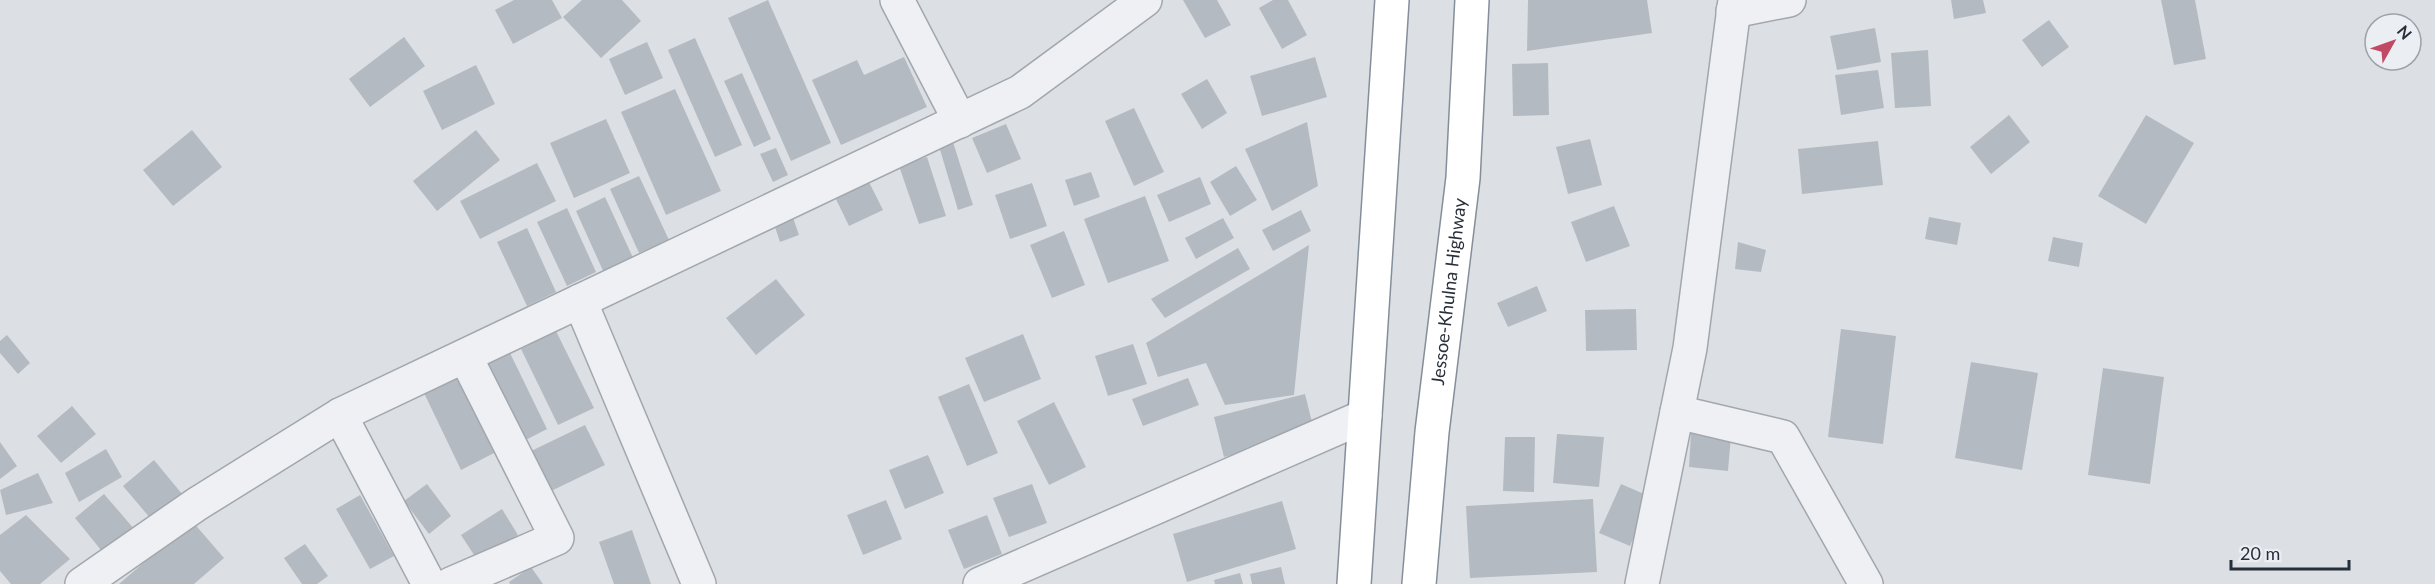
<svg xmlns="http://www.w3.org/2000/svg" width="2435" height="584" viewBox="0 0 2435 584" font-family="Lato,sans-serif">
	<rect width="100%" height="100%" fill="#dce0e5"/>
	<g fill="#b4bac1">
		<path d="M514 0H552L562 18 513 44 495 10Z"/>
		<path d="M582 0H622L641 21 601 58 563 17Z"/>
		<path d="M768 0 831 143 791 161 728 18Z"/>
		<path d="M1183 0H1217L1231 25 1205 38Z"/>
		<path d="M1273 0H1288L1307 35 1282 49 1259 8Z"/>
		<path d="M1528 0H1647L1652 33 1527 51Z"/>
		<path d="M1951 0H1983L1986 13 1954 19Z"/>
		<path d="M2161 0H2195L2206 59 2174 65Z"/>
		<path d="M2049 20 2069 47 2042 67 2022 40Z"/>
		<path d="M1875 28 1881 62 1837 70 1830 36Z"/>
		<path d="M404 37 425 66 370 107 349 79Z"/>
		<path d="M695 38 742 145 715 157 668 50Z"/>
		<path d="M647 42 663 78 625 95 609 59Z"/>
		<path d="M1928 50 1931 106 1895 108 1891 53Z"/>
		<path d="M904 57 927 107 841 145 812 80 857 60 864 75Z"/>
		<path d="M1315 57 1327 97 1262 116 1250 76Z"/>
		<path d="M1548 63 1549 115 1513 116 1512 64Z"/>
		<path d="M476 65 495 104 442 130 423 91Z"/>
		<path d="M1878 70 1884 108 1841 115 1835 75Z"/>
		<path d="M742 73 771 139 754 147 724 81Z"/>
		<path d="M1207 79 1227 113 1202 129 1181 94Z"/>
		<path d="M675 89 721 191 666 215 621 112Z"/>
		<path d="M1134 108 1164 172 1134 186 1105 121Z"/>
		<path d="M2009 115 2030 142 1991 174 1970 147Z"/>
		<path d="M2146 115 2194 143 2146 224 2098 196Z"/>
		<path d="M606 119 630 173 574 198 550 143Z"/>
		<path d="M1307 122 1318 186 1272 211 1245 149Z"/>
		<path d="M1006 124 1021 159 987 173 972 138Z"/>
		<path d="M192 130 222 167 173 206 143 170Z"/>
		<path d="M476 130 500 160 437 211 413 181Z"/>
		<path d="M952 139 973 205 958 210 938 143Z"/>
		<path d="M1590 139 1602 185 1568 194 1556 147Z"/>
		<path d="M1878 141 1883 185 1802 194 1798 149Z"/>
		<path d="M776 148 788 175 773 182 760 154Z"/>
		<path d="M927 157 946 216 919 224 899 166Z"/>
		<path d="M537 163 556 201 480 239 460 201Z"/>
		<path d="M1236 166 1257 200 1230 216 1210 182Z"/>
		<path d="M1091 172 1100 197 1074 206 1065 180Z"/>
		<path d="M639 176 669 240 639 253 610 189Z"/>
		<path d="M1200 177 1211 204 1169 222 1157 195Z"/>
		<path d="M867 178 883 210 849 226 833 193Z"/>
		<path d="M1032 183 1047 226 1010 239 995 195Z"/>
		<path d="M1145 196 1169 261 1108 283 1084 219Z"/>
		<path d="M605 197 635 262 605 275 576 211Z"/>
		<path d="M1614 206 1630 246 1586 262 1571 222Z"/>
		<path d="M567 208 596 272 567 286 537 222Z"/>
		<path d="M1301 210 1311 231 1273 251 1262 230Z"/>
		<path d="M791 212 799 235 780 242 772 218Z"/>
		<path d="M1929 217 1961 223 1957 245 1925 239Z"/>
		<path d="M1223 218 1234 238 1196 259 1185 238Z"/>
		<path d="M527 228 556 292 527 306 497 242Z"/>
		<path d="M1064 231 1085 285 1052 298 1030 245Z"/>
		<path d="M2053 237 2083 243 2079 267 2048 261Z"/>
		<path d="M1738 242 1766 250 1761 272 1735 269Z"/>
		<path d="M1309 245 1294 395 1225 405 1206 363 1158 377 1146 343Z"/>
		<path d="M1238 248 1250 269 1165 318 1151 299Z"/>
		<path d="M776 279 805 315 756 355 726 318Z"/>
		<path d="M1537 286 1547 311 1508 327 1497 303Z"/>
		<path d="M1636 309 1637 350 1586 351 1585 310Z"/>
		<path d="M1841 329 1896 336 1883 444 1828 437Z"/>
		<path d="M556 331 594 408 558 425 521 349Z"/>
		<path d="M1023 334 1041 379 984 402 965 358Z"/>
		<path d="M7 335 30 363 18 374 0 353V341Z"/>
		<path d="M1133 344 1147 384 1108 396 1095 356Z"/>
		<path d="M510 353 547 429 512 447 474 370Z"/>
		<path d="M1971 362 2038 373 2022 470 1955 458Z"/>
		<path d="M2103 368 2164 377 2150 484 2088 475Z"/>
		<path d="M459 376 496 452 461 470 424 393Z"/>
		<path d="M1188 378 1199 405 1143 426 1132 399Z"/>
		<path d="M969 384 998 453 967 466 938 397Z"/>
		<path d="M1305 394 1315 434 1224 457 1214 417Z"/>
		<path d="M1054 402 1086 467 1049 485 1017 421Z"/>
		<path d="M72 406 96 434 61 463 37 436Z"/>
		<path d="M585 425 605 465 549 492 529 452Z"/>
		<path d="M1691 433 1731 436 1728 471 1689 467Z"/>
		<path d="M1557 434 1604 437 1599 487 1553 483Z"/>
		<path d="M1505 437H1535L1534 492 1503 491Z"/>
		<path d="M0 442 17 466 0 479Z"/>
		<path d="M106 449 122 477 79 502 65 473Z"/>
		<path d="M928 455 944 493 905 509 889 470Z"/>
		<path d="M154 460 182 494 151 519 123 486Z"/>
		<path d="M38 473 53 503 6 515 0 490Z"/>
		<path d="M427 484 451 516 429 534 404 501Z"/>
		<path d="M1032 484 1047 523 1009 537 993 498Z"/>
		<path d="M1621 484 1651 497 1630 546 1599 533Z"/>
		<path d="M104 494 135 530 105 555 75 518Z"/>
		<path d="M360 495 394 556 370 569 336 509Z"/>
		<path d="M1593 499 1597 572 1470 578 1466 506Z"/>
		<path d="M886 500 902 539 863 555 847 515Z"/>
		<path d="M1282 501 1296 549 1187 582 1173 534Z"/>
		<path d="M502 509 518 535 478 561 461 535Z"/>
		<path d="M26 515 70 559 40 584H11L0 571V535Z"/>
		<path d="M987 515 1002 554 964 569 948 530Z"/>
		<path d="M192 521 224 558 194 584H119Z"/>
		<path d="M632 530 651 584H614L599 542Z"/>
		<path d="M305 544 328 576 317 584H302L284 558Z"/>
		<path d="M531 567 543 584H510L509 582Z"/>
		<path d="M1281 567 1285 584H1252L1250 574Z"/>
		<path d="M1240 573 1243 584H1215L1214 580Z"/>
	</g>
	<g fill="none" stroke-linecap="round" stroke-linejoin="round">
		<g stroke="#a2a7ae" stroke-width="36">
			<g id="minor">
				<path d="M897 0 960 121"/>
				<path d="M1733 11 1789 0"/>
				<path d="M580 301 699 584"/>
				<path d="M1677 412 1783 437 1866 584"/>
				<path d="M340 415 429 584"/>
				<path d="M82 584 197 504 340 415 1020 92 1145 0"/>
				<path d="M451 584 557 538 465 356"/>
				<path d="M980 584 1365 416"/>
				<path d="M1642 584 1690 348 1735 0"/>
			</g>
		</g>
		<g stroke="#858e9a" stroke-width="36">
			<g id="trunk">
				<path d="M1354 584 1392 0"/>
				<path id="s1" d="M1419 584 1432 432 1463 178 1472 0"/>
			</g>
		</g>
		<use href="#minor" stroke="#eef0f4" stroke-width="33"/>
		<use href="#trunk" stroke="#fff" stroke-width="33"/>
	</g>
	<g text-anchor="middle" stroke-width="4.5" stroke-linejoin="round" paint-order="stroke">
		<g font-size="18" fill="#272f3a" stroke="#ebeff3">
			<text dy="6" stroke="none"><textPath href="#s1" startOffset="294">Jessoe-Khulna Highway</textPath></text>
		</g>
	</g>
	<g transform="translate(2393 42) rotate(50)"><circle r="28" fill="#ebeff3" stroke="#9da2a9" stroke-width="1.5"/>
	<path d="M0-4.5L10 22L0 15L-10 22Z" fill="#c24963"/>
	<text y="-9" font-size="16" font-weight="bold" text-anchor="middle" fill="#272f3a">N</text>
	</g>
	<path d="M2231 560v9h118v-9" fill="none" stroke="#272f3a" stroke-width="3"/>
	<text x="2240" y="560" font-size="18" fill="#272f3a" stroke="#ebeff3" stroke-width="4.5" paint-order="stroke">20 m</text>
</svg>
